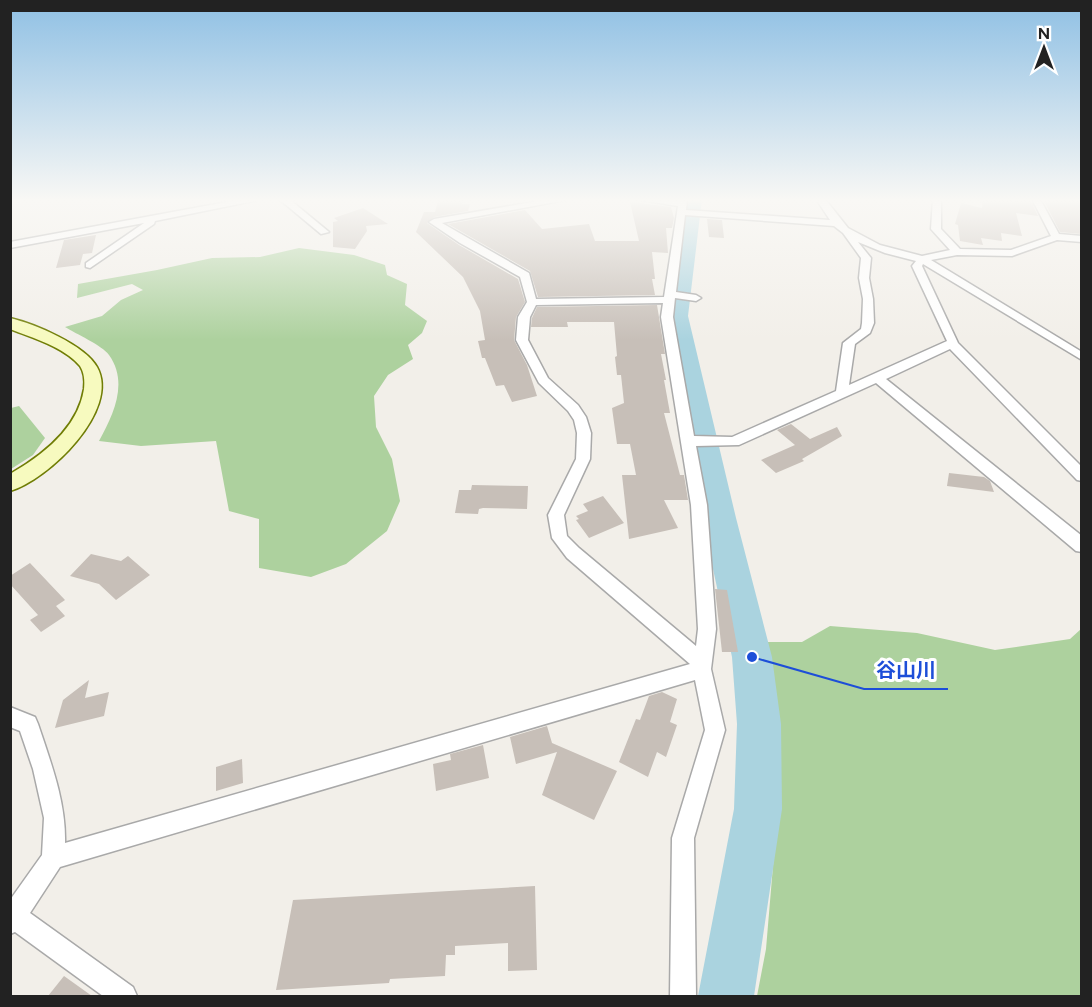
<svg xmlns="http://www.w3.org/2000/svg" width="1092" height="1007" viewBox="0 0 1092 1007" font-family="Figtree,'Noto Sans JP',sans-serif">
	<rect width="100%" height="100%" fill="#f2efe9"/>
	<g fill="#add19e">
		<path d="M299 248 354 255 385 265 387 275 407 284 405 305 427 321 422 333 408 345 413 359 388 375 374 396 376 427 392 459 400 501 387 531 346 564 311 577 259 568V519L229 511 216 441 141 446 99 441C113 415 129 383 109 355 102 345 76 334 65 327L102 316 121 300 143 290 132 284 77 298 78 284 157 270 212 258 260 257Z"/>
		<path d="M19 406 45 438 33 455 11 469V408Z"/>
		<path d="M830 626 917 633 995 650 1070 639 1081 629V996H757L766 949 775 842 779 745 761 642H802Z"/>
	</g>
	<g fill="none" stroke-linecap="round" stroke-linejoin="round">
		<path fill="#aad3df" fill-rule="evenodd" d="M684 199H702L688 316 736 518 772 657 781 724 782 809 754 996H698L734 809 737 724 732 657 702 518 664 316Z"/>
	</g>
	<g fill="#c7bfb8">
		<path d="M983 199H1030L1038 216 1016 213 1022 236 1001 233 1002 241 981 238 983 245 960 241 958 225 955 224 961 203 982 208Z"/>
		<path d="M1043 199H1077L1082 206V234L1060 232Z"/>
		<path d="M460 200 463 201 462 204H470L468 211 434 217 427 223 459 245 518 279 525 302 516 317 514 340 527 365 537 396 512 402 504 385 496 386 485 358H482L478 341 485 340 480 311 463 277 416 232 424 212H435L438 201Z"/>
		<path d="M630 202 671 207 674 218 672 228H666L668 253 652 252 655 279H652L655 295 538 297 530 271 448 224 525 210 542 229 589 224 595 241H639Z"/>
		<path d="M363 208 388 224 366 226 367 231 355 249 333 247V222L338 221 334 218Z"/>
		<path d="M707 219 722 220 724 238 709 237Z"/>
		<path d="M96 235 92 253 83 254 80 265 56 268 64 240Z"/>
		<path d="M657 305 665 354H661L666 380H664L670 413H664L680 475H684L688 500H664L678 528 629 539 622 475H636L630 444H617L612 408 624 403 621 375H617L615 357 617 356 614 322H567L568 327H531L532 318 537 307Z"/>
		<path d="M791 424 810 439 837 427 842 436 802 459 804 461 776 473 761 460 795 445 777 430Z"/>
		<path d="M949 473 984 477 990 481 994 492 947 486Z"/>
		<path d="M472 485 528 486 527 509 483 508 479 509 478 514 455 513 459 490H471Z"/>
		<path d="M603 496 624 523 589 538 576 520 579 519 576 516 588 511 583 504Z"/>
		<path d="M91 554 121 561 128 556 150 575 116 600 99 584 70 576Z"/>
		<path d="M30 563 65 600 56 606 65 616 41 632 30 620 38 615 10 584V576Z"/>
		<path d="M715 589 727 590 738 652H722Z"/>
		<path d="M89 680 85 698 109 692 104 716 55 728 63 700Z"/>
		<path d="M662 692 677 699 670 722 677 725 666 757 657 752 648 777 619 762 636 719 640 720 649 696Z"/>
		<path d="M547 726 552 743 617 771 594 820 542 795 557 752 516 764 510 737Z"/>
		<path d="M483 745 489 778 436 791 433 764 451 760 450 754Z"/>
		<path d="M242 759 243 783 216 791V767Z"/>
		<path d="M535 886 537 970 508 971V943L455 946V955H446L445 976 390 979 389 983 276 990 293 900Z"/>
		<path d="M64 976 92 996H48Z"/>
	</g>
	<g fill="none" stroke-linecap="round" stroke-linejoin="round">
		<g stroke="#a9a9a9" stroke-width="3">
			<g id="street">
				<path d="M243 199H263L155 221 154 224 90 268 86 267V263L144 223 10 248V242Z"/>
				<path d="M279 199H289L329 232 321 234Z"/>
				<path d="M550 199H571L442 223 529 273 536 299 664 297 678 206 634 199H687L686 210 830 220 816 199H825L848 228 880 245 922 256 950 250 931 229 933 199H941V229L960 249 1011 250 1051 236 1032 199H1040L1059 234 1082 236V242L1057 240 1012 256 957 255 931 260 1082 352V360L923 264 922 266 958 343 1082 467V481L1077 480 950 349 886 379 1082 536V552L1076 551 876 383 739 445 696 446 707 505 716 629 711 669 725 730 694 838 696 996H670L672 838 705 730 695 680 60 867 30 913 133 987 137 996H103L15 932 10 934V900L42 855 44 818 33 769 20 731 10 727V707L35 717 38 724C51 763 66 802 65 843L690 664 567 558 552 538 548 515 576 459 577 433 574 420 568 411 539 383 516 340 518 317 527 302 520 277 460 243 429 222 434 219ZM685 215 834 226 843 233 861 258 859 278 863 299 862 323 861 329 843 343 836 391 732 437 694 436 673 317 675 298 696 301 701 298 696 295 676 292ZM858 242 885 253 916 261 912 266 947 341 849 385 855 344 870 333 874 323 873 299 869 278 871 258ZM663 303 661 317 691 505 698 629 696 646 579 548 567 536 564 515 590 459 591 433 586 417 578 405 548 378 528 340 530 317 536 305Z"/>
			</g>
		</g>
		<g stroke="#707d05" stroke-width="3">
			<path id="secondary" d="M10 318C35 324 85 345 97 367 121 410 48 480 10 491V474C43 455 78 428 84 389 85 381 84 372 80 366 64 347 33 338 10 329Z"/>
		</g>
		<use href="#street" fill="#fff" fill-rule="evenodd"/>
		<use href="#secondary" fill="#f7fabf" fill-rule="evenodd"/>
	</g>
	<linearGradient id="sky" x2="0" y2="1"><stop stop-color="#8fc0e4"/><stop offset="0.59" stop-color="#f9f8f5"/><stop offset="1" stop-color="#f9f8f5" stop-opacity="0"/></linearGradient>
	<rect width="1092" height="340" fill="url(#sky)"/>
	<path fill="none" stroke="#1d4ed8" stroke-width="2" d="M752 657L864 689H948"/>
	<circle fill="#1d4ed8" stroke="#fff" stroke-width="2" cx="752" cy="657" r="6"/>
	<g font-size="20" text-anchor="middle" font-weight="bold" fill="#1d4ed8" stroke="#fff" stroke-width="6" stroke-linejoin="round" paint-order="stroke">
		<text x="906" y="677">谷山川</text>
	</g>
	<rect width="1092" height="1007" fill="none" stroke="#222222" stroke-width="24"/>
	<g transform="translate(1044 48)" stroke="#ffffff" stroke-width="4.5" paint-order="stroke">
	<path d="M0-4.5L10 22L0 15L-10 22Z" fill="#222222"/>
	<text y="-9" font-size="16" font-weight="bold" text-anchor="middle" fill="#222222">N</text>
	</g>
</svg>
